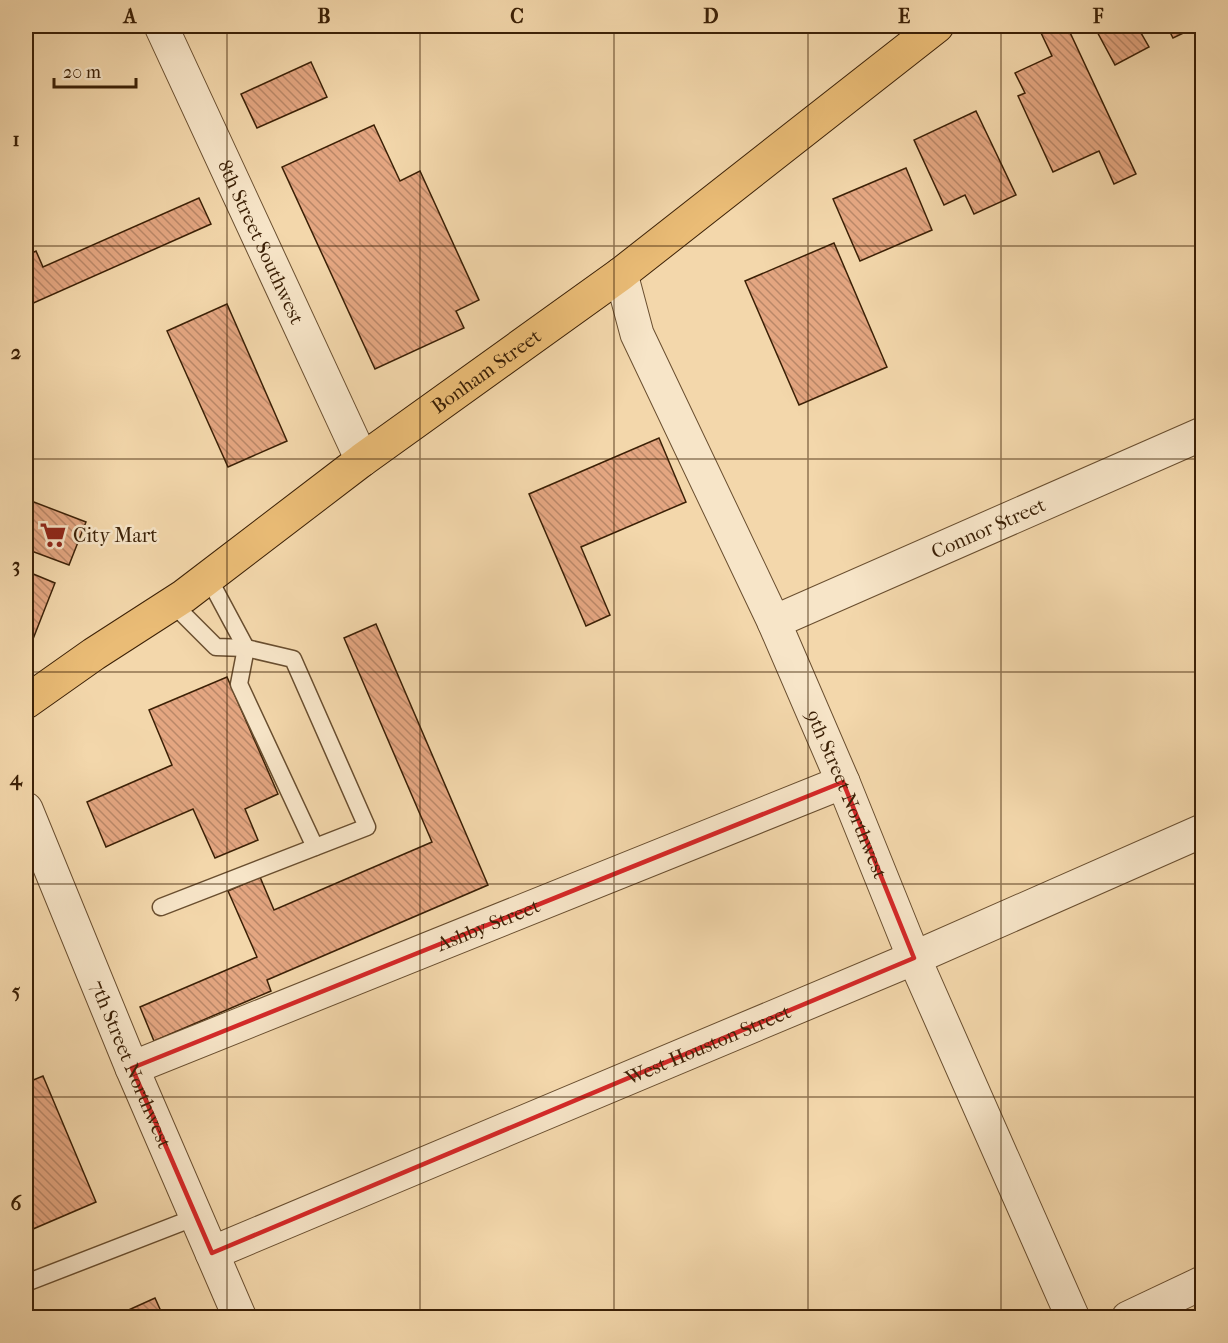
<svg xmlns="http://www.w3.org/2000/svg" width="1228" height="1343" viewBox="0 0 1228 1343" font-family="'IM FELL French Canon',serif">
	<defs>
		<pattern id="building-back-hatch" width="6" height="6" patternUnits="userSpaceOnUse" patternTransform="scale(1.5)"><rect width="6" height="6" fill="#e4a681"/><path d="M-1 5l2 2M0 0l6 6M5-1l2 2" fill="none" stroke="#ba8768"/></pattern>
	</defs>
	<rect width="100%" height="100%" fill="#f3d7ab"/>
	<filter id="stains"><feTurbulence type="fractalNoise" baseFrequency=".00333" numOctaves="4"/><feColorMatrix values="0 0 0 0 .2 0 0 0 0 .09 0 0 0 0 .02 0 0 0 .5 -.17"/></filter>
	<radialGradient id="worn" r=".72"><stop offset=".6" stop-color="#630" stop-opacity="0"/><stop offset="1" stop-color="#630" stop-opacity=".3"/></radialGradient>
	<g fill="url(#building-back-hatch)" stroke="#3b2006" stroke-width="1.5">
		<path d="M1057 26H1067L1136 174 1114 184 1099 151 1053 172 1018 96 1025 93 1015 73 1052 56 1041 33Z"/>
		<path d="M1094 26H1137L1149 47 1115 65Z"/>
		<path d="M1167 26H1198L1173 38Z"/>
		<path d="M311 62 327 97 257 128 241 94Z"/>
		<path d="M976 111 1016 195 974 214 965 195 944 205 914 140Z"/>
		<path d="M374 125 400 181 420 171 479 300 456 311 464 328 375 369 282 167Z"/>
		<path d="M906 168 932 230 860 261 833 199Z"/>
		<path d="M199 198 211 224 29 305 26 296V256L36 251 43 267Z"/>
		<path d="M834 243 887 367 799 405 745 281Z"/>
		<path d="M227 304 287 441 228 467 167 331Z"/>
		<path d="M659 438 686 502 581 547 610 615 586 626 529 494Z"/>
		<path d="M26 499 86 522 69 565 26 549Z"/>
		<path d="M26 571 55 583 33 639 26 636Z"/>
		<path d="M376 624 488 885 267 980 271 991 154 1041 140 1007 257 957 228 891 260 877 274 910 432 842 344 638Z"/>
		<path d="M227 677 278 794 245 809 258 840 215 858 193 809 106 847 87 802 172 765 149 710Z"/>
		<path d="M43 1076 96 1202 26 1232V1083Z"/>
		<path d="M155 1298 164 1318H124L122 1313Z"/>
	</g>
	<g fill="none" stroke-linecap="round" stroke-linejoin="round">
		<g stroke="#694e2f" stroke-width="19">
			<g id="service">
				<path d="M208 577 246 648 239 684 315 847"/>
				<path d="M161 907 367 827 293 659 246 648 216 647 172 603"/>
				<path d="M26 1283 196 1217"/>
			</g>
		</g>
		<g stroke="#694e2f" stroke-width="35">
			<g id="minor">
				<path id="s1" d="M161 26 362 460"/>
				<path id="s2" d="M621 274 637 334 774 622 843 782 914 958 1073 1318"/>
				<path id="s3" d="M774 622 1202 434"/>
				<path id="s4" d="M132 1068 843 782"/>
				<path id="s5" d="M212 1253 914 958 1202 831"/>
			</g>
		</g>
		<g stroke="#694e2f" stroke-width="35">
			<g id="tertiary">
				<path id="s6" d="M26 809 132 1068 240 1318"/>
				<path d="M1128 1318 1202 1283"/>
			</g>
		</g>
		<g stroke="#3b2006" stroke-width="35">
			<g id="primary">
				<path id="s7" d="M26 702 94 654 184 596 362 460 621 274 937 26"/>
			</g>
		</g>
		<use href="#service" stroke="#f7e5c8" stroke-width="16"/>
		<use href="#minor" stroke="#f7e5c8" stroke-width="33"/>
		<use href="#tertiary" stroke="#f7e5c8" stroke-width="33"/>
		<use href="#primary" stroke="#eabc76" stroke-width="33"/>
	</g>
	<path fill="none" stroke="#d62828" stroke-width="4.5" stroke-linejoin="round" d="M843 782 914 958 212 1253 132 1068Z"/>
	<path fill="none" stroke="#3b2006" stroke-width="1.5" stroke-opacity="0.55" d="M227 26V1318M420 26V1318M614 26V1318M808 26V1318M1001 26V1318M26 246H1202M26 459H1202M26 672H1202M26 884H1202M26 1097H1202"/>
	<defs>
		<g id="supermarket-bare" transform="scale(2.07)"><path d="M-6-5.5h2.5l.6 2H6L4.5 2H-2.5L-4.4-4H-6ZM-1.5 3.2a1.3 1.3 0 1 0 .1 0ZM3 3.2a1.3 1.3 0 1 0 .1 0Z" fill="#8f2418" stroke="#f7e5c8" stroke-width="2.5" paint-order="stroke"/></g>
	</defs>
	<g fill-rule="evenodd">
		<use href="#supermarket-bare" x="53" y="535"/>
	</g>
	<g text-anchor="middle" stroke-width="5" stroke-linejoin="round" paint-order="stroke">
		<g font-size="20" fill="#3b2006" stroke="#f7e5c8">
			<text dy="7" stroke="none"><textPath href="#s1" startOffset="238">8th Street Southwest</textPath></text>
			<text dy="7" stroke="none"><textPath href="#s7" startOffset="567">Bonham Street</textPath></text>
			<text dy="7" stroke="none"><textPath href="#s3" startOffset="234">Connor Street</textPath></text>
			<text dy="7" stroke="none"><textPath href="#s2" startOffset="568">9th Street Northwest</textPath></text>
			<text dy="7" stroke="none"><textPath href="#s4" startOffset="384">Ashby Street</textPath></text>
			<text dy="7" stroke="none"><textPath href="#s5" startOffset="538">West Houston Street</textPath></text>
			<text dy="7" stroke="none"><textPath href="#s6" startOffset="276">7th Street Northwest</textPath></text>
		</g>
		<g font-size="20" fill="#3b2006" stroke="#f7e5c8" text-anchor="start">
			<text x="73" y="542">City Mart</text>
		</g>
	</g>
	<rect width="1228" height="1343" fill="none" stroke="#f3d7ab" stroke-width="66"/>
	<path d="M54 78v9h82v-9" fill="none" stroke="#3b2006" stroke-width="3"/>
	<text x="63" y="78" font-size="18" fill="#3b2006" stroke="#f7e5c8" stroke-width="4.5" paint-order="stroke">20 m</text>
	<rect x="33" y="33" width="1162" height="1277" fill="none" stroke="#3b2006" stroke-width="2"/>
	<g font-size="20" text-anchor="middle" font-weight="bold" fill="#3b2006">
		<text x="130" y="23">A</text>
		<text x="324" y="23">B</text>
		<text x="517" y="23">C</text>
		<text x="711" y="23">D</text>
		<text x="904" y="23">E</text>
		<text x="1098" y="23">F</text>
		<text x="16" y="146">1</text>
		<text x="16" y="359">2</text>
		<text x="16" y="572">3</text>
		<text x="16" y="785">4</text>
		<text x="16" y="998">5</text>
		<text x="16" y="1210">6</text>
	</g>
	<rect width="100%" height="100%" filter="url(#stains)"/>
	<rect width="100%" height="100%" fill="url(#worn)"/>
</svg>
